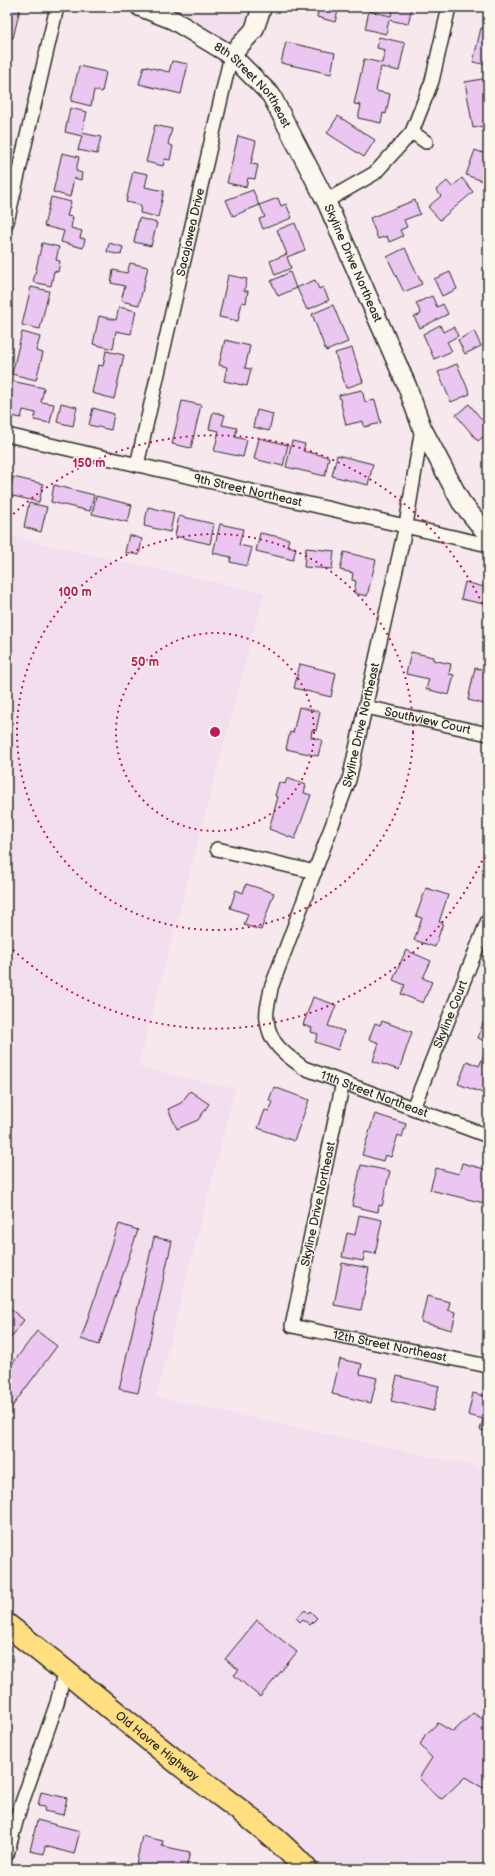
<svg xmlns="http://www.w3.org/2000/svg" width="495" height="1876" viewBox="0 0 495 1876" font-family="'Balsamiq Sans',sans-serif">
	<rect width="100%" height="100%" fill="#f6e8ed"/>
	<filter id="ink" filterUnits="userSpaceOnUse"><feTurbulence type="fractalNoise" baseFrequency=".025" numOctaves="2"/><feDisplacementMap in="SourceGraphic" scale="8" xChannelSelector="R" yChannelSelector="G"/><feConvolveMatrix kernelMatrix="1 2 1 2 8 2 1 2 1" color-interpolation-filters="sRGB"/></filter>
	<g filter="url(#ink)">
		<g fill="#f3deee">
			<path d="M140 7H262L231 55Z"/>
			<path d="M7 536 264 593 138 1067 235 1089 156 1397 488 1469V1869H306L7 1623Z"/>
		</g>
		<g fill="#ebc6f0" stroke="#2b2b2b">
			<path d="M7 7 20 9 13 38 7 37Z"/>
			<path d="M304 7H339L335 22 317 17 318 11Z"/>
			<path d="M393 7H412L408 24 389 20 386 34 365 29 369 11 391 16Z"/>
			<path d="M488 7V23L484 22Z"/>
			<path d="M481 28 488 29V65L473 62Z"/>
			<path d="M379 37 405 43 399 71 381 67 376 91 390 94 386 114 383 113 381 123 358 118 361 105 354 104 364 59 382 63 385 50 377 48Z"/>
			<path d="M286 42 335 53 331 74 281 63Z"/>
			<path d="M172 61 188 64 181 94 139 84 144 66 169 72Z"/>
			<path d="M79 66 106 72 102 92 94 90 91 106 71 101Z"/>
			<path d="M488 78V98L485 99 488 125 473 128 465 82Z"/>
			<path d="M70 108 87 112 82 133 101 137 97 154 78 150 82 136 65 132Z"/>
			<path d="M338 116 375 140 364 157 327 133Z"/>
			<path d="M155 125 172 129 168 144 173 146 170 160 165 159 163 166 146 162Z"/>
			<path d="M238 136 256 141 251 164 258 165 255 179 248 178 246 187 227 183Z"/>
			<path d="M475 150 488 155V168L483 181 466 175Z"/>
			<path d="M62 153 79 157 76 171 82 173 81 180 74 178 70 197 53 192Z"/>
			<path d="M133 171 148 174 145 187 164 191 158 217 140 213 141 205 126 202Z"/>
			<path d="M462 178 473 192 440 220 428 207 441 196 436 190 447 181 452 187Z"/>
			<path d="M253 190 259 205 278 198 281 206 286 204 292 218 263 229 259 219 265 217 260 205 233 216 226 200Z"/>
			<path d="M51 197 71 202 67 216 73 217 71 228 82 231 80 238 85 239 83 248 61 242 64 231 44 226Z"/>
			<path d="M415 200 420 214 404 220 407 227 400 230 403 236 389 242 387 236 378 239 370 218Z"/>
			<path d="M139 218 157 223 151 246 134 242Z"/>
			<path d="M295 223 305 250 287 257 291 268 275 275 270 261 287 254 277 230Z"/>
			<path d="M42 243 59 247 56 260 60 261 58 272 54 271 51 286 33 282Z"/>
			<path d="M109 243 123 247 121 255 107 252Z"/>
			<path d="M405 248 422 284 404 292 387 257Z"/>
			<path d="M130 263 148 267 139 305 121 301 125 286 111 283 113 270 127 273Z"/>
			<path d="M290 272 296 288 315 280 319 289 323 287 329 300 307 310 297 288 278 296 271 281Z"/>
			<path d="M450 272 457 289 442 296 434 279Z"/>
			<path d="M228 275 247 279 244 291H248L246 303 242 302 238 321 219 317Z"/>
			<path d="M31 287 49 291 40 329 22 325Z"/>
			<path d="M432 296 437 307 443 304 448 314 420 328 414 317 421 314 416 303Z"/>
			<path d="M333 305 348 342 326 351 312 314Z"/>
			<path d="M119 307 136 311 131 334 116 331 113 349 93 344 99 316 116 320Z"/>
			<path d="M440 325 443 332 454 327 458 336 447 342 452 351 434 359 423 334Z"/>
			<path d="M474 331 481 346 465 354 458 340Z"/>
			<path d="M22 332 40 337 36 351 43 353 36 380 12 374Z"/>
			<path d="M225 340 250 346 245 368 251 369 247 386 224 381 227 367 219 365Z"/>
			<path d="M352 348 363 382 346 388 335 353Z"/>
			<path d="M106 351 124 355 114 399 92 393 98 365 103 366Z"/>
			<path d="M457 364 470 394 451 402 438 372Z"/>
			<path d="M7 380 44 388 41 402 54 404 50 423 34 420 36 413 23 410 21 418 7 415Z"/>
			<path d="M362 390 365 402 375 400 381 423 364 427 363 421 346 425 339 395Z"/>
			<path d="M182 401 201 405 191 448 172 444Z"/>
			<path d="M61 403 77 407 73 426 57 422Z"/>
			<path d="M469 404 488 427V433L478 441 456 415Z"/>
			<path d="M93 408 114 414 111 430 89 425Z"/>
			<path d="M257 410 273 414 269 431 253 427Z"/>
			<path d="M213 412 225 415 222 425 237 428 235 437 247 440 243 457 214 451 219 431 209 429Z"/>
			<path d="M259 438 288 445 283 466 254 459Z"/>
			<path d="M292 441 305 444 303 451 329 457 325 476 286 467Z"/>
			<path d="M337 455 373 464 368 485 332 476Z"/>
			<path d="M13 477 43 484 39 502 9 495Z"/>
			<path d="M54 485 94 495 90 511 51 502Z"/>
			<path d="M96 496 132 505 128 522 92 514Z"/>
			<path d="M29 503 47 507 41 532 24 527Z"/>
			<path d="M148 507 174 513 170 532 144 526Z"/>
			<path d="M179 516 214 524 210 544 175 536Z"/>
			<path d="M220 524 243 529 239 545 252 548 247 566 230 562 231 557 213 553Z"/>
			<path d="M260 533 289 539 287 546 296 548 293 560 256 551Z"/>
			<path d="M129 535 142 539 139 555 125 552Z"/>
			<path d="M306 548 334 551 332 569 304 567Z"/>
			<path d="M344 552 376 560 367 596 354 593 356 581 352 580 353 573 340 570Z"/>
			<path d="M465 582 488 588V605L461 599Z"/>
			<path d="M411 652 433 657V660L451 664 449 674 454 675 449 695 426 689 429 679 406 674Z"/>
			<path d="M300 664 336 673 331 697 294 688Z"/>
			<path d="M475 668 488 670V705L468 700Z"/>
			<path d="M299 707 320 712 316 731 312 730 311 737 322 740 318 756 286 749 290 732 293 733Z"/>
			<path d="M287 778 306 785 304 793 311 795 295 839 269 829 278 797 275 796 279 782 285 784Z"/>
			<path d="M246 884 274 893 261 930 244 925 248 914 230 908 236 890 243 893Z"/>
			<path d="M426 888 448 895 439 922 443 923 435 947 414 940 422 918 416 916Z"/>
			<path d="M406 950 431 961 423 978 432 982 423 1003 401 994 405 985 393 980Z"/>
			<path d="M313 997 336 1005 328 1026 344 1031 338 1050 315 1042 318 1034 311 1032 312 1028 303 1025Z"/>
			<path d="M485 1017 488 1018V1042L478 1038Z"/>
			<path d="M382 1021 412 1032 399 1070 373 1061 379 1043 369 1039 375 1023 380 1025Z"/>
			<path d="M488 1051V1095L458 1084 467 1061 479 1066 484 1055 486 1056Z"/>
			<path d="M274 1087 309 1100 294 1141 258 1128 265 1110 269 1111 273 1102 269 1100Z"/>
			<path d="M190 1091 209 1104 198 1120 177 1129 168 1109 181 1103Z"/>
			<path d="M375 1114 406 1124 402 1137 398 1135 391 1157 385 1155 383 1161 362 1155Z"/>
			<path d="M462 1163 488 1170V1189L484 1203 430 1190 436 1168 459 1174Z"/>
			<path d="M361 1165 390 1171 382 1206 379 1205 378 1212 352 1206Z"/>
			<path d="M359 1215 382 1220 375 1254 365 1252 363 1261 342 1257 347 1233 355 1235Z"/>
			<path d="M119 1224 138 1230 99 1345 81 1339Z"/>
			<path d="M154 1237 172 1241 138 1393 119 1389Z"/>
			<path d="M342 1263 369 1268 361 1310 334 1305Z"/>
			<path d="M427 1296 450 1302 448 1310 456 1312 452 1330 421 1322Z"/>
			<path d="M9 1308 24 1320 7 1343V1311Z"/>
			<path d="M37 1331 57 1346 11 1408 7 1405V1371Z"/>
			<path d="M340 1359 362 1364 360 1374 377 1378 371 1403 332 1394Z"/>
			<path d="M397 1376 439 1386 433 1411 391 1401Z"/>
			<path d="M473 1393 488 1397V1431L480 1430 483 1419 468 1415Z"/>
			<path d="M305 1610 308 1613 310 1611 317 1618 310 1625 303 1619 300 1622 296 1618Z"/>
			<path d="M257 1620 297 1652 260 1697 234 1675 239 1670 225 1659Z"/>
			<path d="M473 1713 481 1718 488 1725V1746L484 1754 488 1758V1783L483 1788 465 1777 442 1799 436 1796 419 1778 432 1758 420 1745 425 1735 438 1723 453 1732Z"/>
			<path d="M41 1792 67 1798 63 1815 44 1811 45 1807 38 1806Z"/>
			<path d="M37 1820 80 1831 74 1854 45 1846 44 1854 30 1851Z"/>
			<path d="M142 1836 163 1841 162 1846 190 1852 186 1869H135Z"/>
		</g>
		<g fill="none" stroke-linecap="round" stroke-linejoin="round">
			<g stroke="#2b2b2b" stroke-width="16">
				<g id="street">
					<path d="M412 132 426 142"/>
					<path d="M326 201 375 173 412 132 432 81 449 7"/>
					<path d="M7 222 57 7"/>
					<path id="s1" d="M422 428 406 525 349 780 271 988C270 998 265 1010 267 1020 269 1044 286 1055 304 1068L488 1136"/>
					<path id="s2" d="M7 435 488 545"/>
					<path id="s3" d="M137 465 231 55"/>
					<path id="s4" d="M366 707 488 734"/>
					<path d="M217 849 315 872"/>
					<path id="s5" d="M343 1082 292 1326 488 1366"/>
					<path id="s6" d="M413 1108 488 920"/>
					<path d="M7 1854 19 1811 57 1703 65 1669"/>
				</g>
			</g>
			<g stroke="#2b2b2b" stroke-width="21">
				<g id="secondary">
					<path id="s7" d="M140 7 173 20 231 55 271 95 326 201 407 386 422 428 461 502 483 529 488 532"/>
					<path d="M231 55 254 30 262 7"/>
				</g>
			</g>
			<g stroke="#2b2b2b" stroke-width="25">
				<g id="highway">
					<path id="s8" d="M7 1625C68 1672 126 1722 187 1770 227 1802 271 1830 306 1869"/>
				</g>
			</g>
			<use href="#street" stroke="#fbf7ec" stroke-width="13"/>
			<use href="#secondary" stroke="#fbf7ec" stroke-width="18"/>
			<use href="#highway" stroke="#ffdf80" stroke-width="22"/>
		</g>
	</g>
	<g fill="none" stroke="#c2185b" stroke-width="2" stroke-dasharray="2 4">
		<circle cx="215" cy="732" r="99"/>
		<circle cx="215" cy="732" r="198"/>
		<path d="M487 850A297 297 0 0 1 9 946M9 518A297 297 0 0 1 487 614"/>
	</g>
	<g text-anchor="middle" stroke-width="3" stroke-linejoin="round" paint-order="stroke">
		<g font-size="12" fill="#2b2b2b" stroke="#fbf7ec">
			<text dy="4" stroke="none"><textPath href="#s7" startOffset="140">8th Street Northeast</textPath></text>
			<text dy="4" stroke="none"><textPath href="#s3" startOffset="239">Sacajawea Drive</textPath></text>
			<text dy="4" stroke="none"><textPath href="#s7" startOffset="347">Skyline Drive Northeast</textPath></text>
			<text dy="4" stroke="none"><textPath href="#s2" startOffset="247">9th Street Northeast</textPath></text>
			<text dy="4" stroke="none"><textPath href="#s4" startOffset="63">Southview Court</textPath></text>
			<text transform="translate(361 725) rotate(-77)" y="4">Skyline Drive Northeast</text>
			<text dy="4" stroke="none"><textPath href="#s6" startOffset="101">Skyline Court</textPath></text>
			<text dy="4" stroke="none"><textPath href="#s1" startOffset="752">11th Street Northeast</textPath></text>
			<text transform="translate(318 1204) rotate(-78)" y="4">Skyline Drive Northeast</text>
			<text dy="4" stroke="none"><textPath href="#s5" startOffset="349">12th Street Northeast</textPath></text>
			<text dy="4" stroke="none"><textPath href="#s8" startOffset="193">Old Havre Highway</textPath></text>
		</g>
	</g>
	<circle cx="215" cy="732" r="6" fill="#c2185b" stroke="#fbf7ec" stroke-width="2"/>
	<g font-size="12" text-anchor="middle" font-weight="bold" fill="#c2185b" stroke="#fbf7ec" stroke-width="3" stroke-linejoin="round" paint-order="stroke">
		<text x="89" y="467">150 m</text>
		<text x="75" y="596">100 m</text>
		<text x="145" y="666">50 m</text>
	</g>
	<rect width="495" height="1876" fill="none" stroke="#fbf7ec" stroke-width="24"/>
	<rect x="12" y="12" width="471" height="1852" fill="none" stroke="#2b2b2b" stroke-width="1.5" filter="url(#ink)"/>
</svg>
